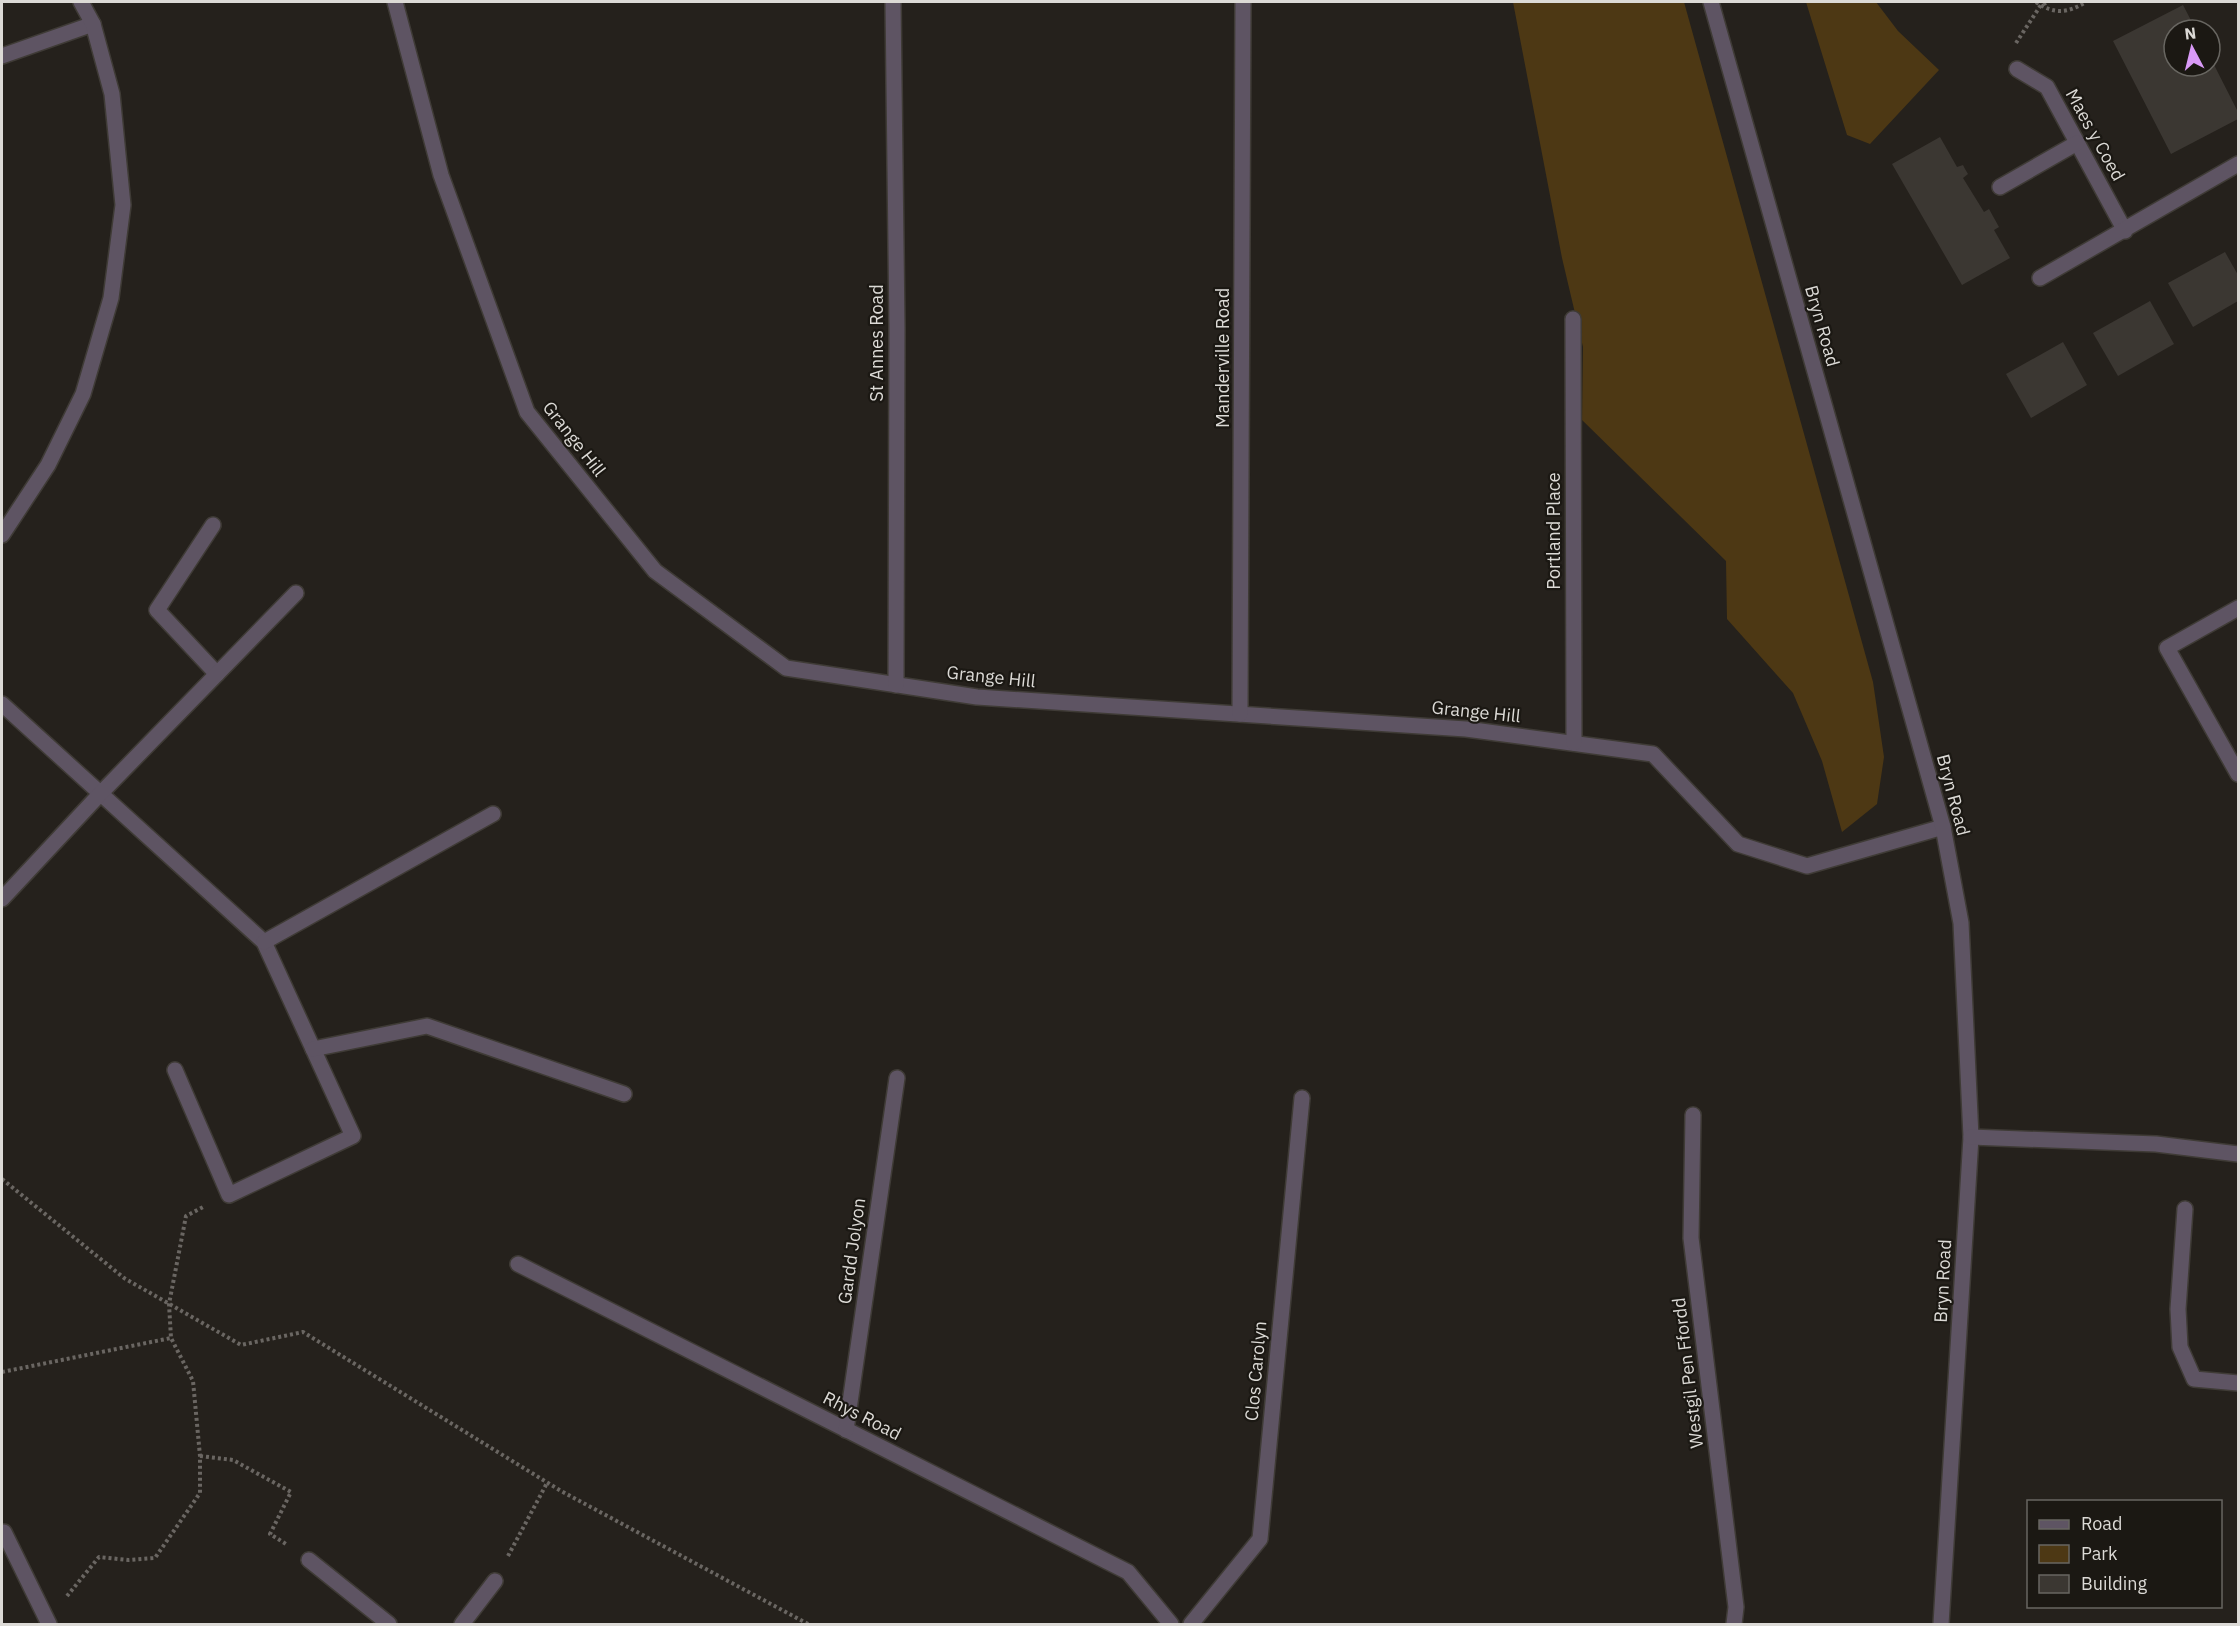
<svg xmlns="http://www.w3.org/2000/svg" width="2240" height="1626" viewBox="0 0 2240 1626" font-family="'IBM Plex Sans',sans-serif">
	<rect width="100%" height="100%" fill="#25211c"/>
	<g fill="#4d3814">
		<path d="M1513 2H1684L1873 682 1884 757 1877 804 1842 832 1822 761 1793 693 1727 619 1726 561 1582 420 1583 347 1562 258Z"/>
		<path d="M1806 2H1876L1898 31 1939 70 1870 144 1847 135Z"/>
	</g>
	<g fill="#3b3732">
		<path d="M2183 5 2196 30H2174V66H2210V57L2238 112V119L2171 154 2113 41Z"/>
		<path d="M1940 137 1957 167 1963 165 1965 169 1968 174 1963 178 1984 212 1989 209 1999 227 1994 230 2010 258 1962 285 1892 164Z"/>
		<path d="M2225 252 2238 275V301L2193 327 2168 283Z"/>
		<path d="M2150 301 2174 344 2118 376 2093 333Z"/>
		<path d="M2063 342 2087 385 2031 418 2006 374Z"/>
	</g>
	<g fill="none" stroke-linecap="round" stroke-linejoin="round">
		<g stroke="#3f3b36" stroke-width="18">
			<g id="minor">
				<path d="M395 2 441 175 527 412 655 571 786 668 977 697 1466 729 1653 754 1738 844 1807 866 1943 827"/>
				<path d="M893 2 897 328 896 685"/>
				<path d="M1711 2 1943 827 1961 923 1971 1137 1941 1624"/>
				<path d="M2 56 93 24"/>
				<path d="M2017 69 2047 87 2125 231"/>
				<path d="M2000 187 2077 143"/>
				<path d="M2040 278 2238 164"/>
				<path d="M1573 319 1574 743"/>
				<path d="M213 525 157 610 217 674"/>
				<path d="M2 535 48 465 83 394 111 298 123 205 112 94 93 24 81 2"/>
				<path d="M2238 608 2167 648 2238 774"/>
				<path d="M2 704 264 942 353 1136 229 1195 175 1070"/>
				<path d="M1240 714 1243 2"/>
				<path d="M2 899 100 794 296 593"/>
				<path d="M264 942 493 814"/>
				<path d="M313 1049 427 1026 624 1094"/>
				<path d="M1693 1115 1691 1238 1736 1607 1734 1624"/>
				<path d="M1971 1137 2156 1144 2238 1154"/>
				<path d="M2185 1209 2178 1309 2180 1347 2194 1379 2238 1383"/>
				<path d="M518 1264 1128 1572 1171 1624"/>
				<path d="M846 1430 897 1078"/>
				<path d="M4 1532 49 1624"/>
				<path d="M309 1560 389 1624"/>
				<path d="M462 1624 495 1581"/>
				<path d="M1191 1624 1260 1539 1302 1098"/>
			</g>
		</g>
		<g stroke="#6a6662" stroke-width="4" stroke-dasharray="3 3" stroke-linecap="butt">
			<path d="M2036 2C2055 15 2067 13 2086 2"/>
			<path d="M2016 43 2041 5 2048 2"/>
			<path d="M2 1179 124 1278 241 1345 303 1332 561 1491 808 1624"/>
			<path d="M2 1372 171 1338"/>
			<path d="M200 1456 233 1460 291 1492 270 1534 286 1544"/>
			<path d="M508 1556 547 1483"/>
			<path d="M67 1596 99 1557 128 1560 155 1558 200 1493V1456L193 1381 171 1338 169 1304 186 1216 205 1206"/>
		</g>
		<use href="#minor" stroke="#5e5463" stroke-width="15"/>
	</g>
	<g text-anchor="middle" stroke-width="4.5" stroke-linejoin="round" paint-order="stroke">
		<g font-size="18" fill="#dcdad6" stroke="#1b1813">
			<text transform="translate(2095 135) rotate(61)" y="6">Maes y Coed</text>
			<text transform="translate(1822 326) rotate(74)" y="6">Bryn Road</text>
			<text transform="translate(877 343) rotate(-90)" y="6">St Annes Road</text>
			<text transform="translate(1223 358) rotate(-90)" y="6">Manderville Road</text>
			<text transform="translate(574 439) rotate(52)" y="6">Grange Hill</text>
			<text transform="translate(1554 531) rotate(-90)" y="6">Portland Place</text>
			<text transform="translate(991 677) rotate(6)" y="6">Grange Hill</text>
			<text transform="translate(1476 712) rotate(6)" y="6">Grange Hill</text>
			<text transform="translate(1953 795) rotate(75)" y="6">Bryn Road</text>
			<text transform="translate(852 1251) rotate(-82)" y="6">Gardd Jolyon</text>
			<text transform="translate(1943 1281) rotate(-87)" y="6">Bryn Road</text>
			<text transform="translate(1256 1371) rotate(-85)" y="6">Clos Carolyn</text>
			<text transform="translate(1688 1373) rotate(-97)" y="6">Westgil Pen Ffordd</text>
			<text transform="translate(862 1416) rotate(27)" y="6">Rhys Road</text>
		</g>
	</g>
	<rect width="2240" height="1626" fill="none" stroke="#dcdad6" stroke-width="6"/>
	<rect x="2027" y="1500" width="195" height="108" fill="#1b1813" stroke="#686661" stroke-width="1.5"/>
	<rect x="2039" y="1520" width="30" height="9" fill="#5e5463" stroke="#686661" stroke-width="1.5"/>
	<text x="2081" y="1530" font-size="18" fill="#dcdad6">Road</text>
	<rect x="2039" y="1545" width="30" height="18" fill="#4d3814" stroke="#686661" stroke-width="1.5"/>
	<text x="2081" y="1560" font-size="18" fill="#dcdad6">Park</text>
	<rect x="2039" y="1575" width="30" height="18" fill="#3b3732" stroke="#686661" stroke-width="1.5"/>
	<text x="2081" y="1590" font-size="18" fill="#dcdad6">Building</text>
	<g transform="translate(2192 48) rotate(353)"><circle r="28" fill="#1b1813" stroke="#686661" stroke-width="1.5"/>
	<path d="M0-4.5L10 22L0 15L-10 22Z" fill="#d99af7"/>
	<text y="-9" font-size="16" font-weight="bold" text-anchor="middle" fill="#dcdad6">N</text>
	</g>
</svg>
